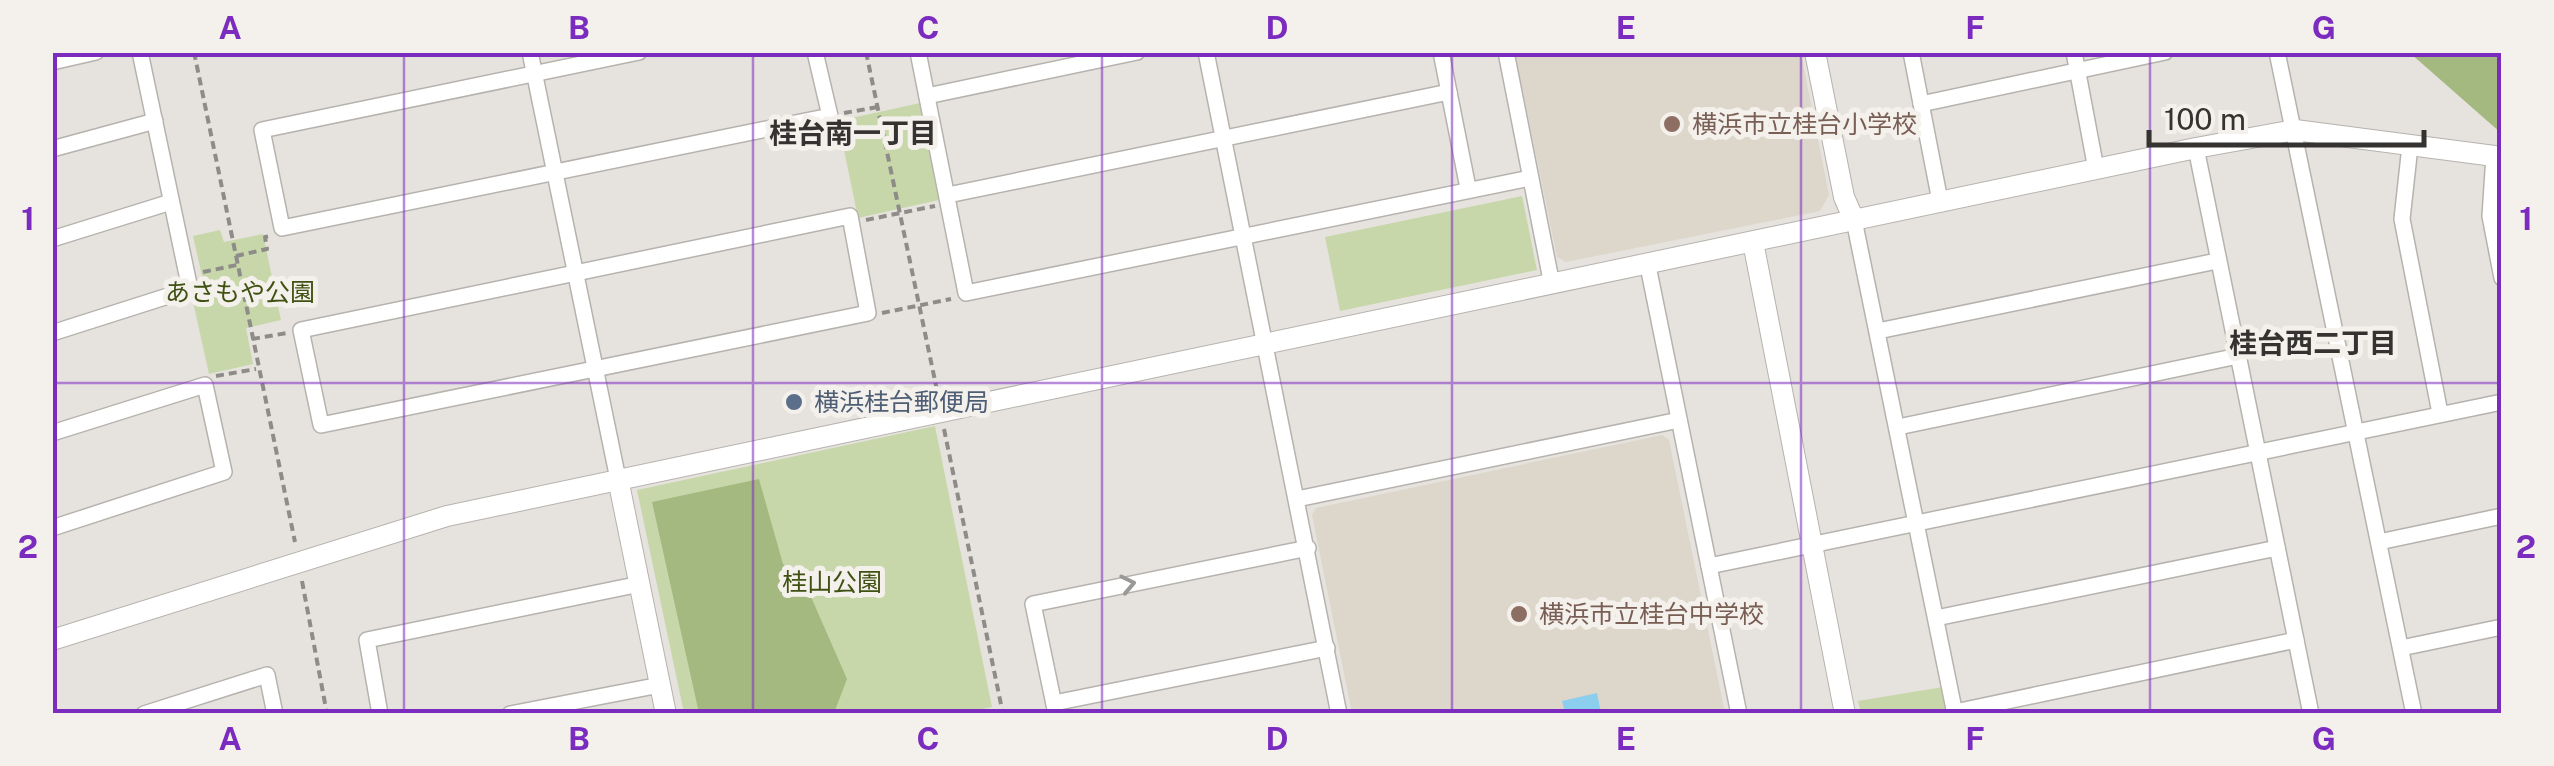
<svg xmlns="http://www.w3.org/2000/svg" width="2554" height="766" viewBox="0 0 2554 766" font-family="'Public Sans','Noto Sans JP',sans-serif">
	<rect width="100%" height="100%" fill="#e6e3de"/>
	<g fill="#ddd6cb">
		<path d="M1515 53H1801L1829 195 1820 211 1566 262 1557 257Z"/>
		<path d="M1662 435 1669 440 1725 713H1352L1312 515 1316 508Z"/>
	</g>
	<g fill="#c7d7aa">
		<path d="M920 103 939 200 858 218 838 121Z"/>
		<path d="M1522 196 1537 270 1340 311 1325 237Z"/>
		<path d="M220 230 224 242 263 234 281 320 246 328 253 364 209 374 191 293 205 289 193 236Z"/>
		<path d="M935 426 992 707 961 714 684 713 637 490Z"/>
		<path d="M1943 687 1948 713H1861L1858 701Z"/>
	</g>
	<g fill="#a4b97f">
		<path d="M2410 53H2495L2501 64V133Z"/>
		<path d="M759 479 783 564 804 581 847 679 834 713H699L652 502Z"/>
	</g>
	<path fill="#8bceee" d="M1597 693 1601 713H1565L1562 701Z"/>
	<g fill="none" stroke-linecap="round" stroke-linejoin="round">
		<g stroke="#b6b3ae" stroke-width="18">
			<g id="minor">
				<path d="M530 52 618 479"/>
				<path d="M639 52 262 130 282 228 830 116 815 52"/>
				<path d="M918 52 966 293 1530 178"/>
				<path d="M1206 52 1339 714"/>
				<path d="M1441 52 1468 188"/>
				<path d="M1506 52 1552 285"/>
				<path d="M1911 52 1940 201"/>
				<path d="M2074 52 2096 169"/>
				<path d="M2277 52 2414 714"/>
				<path d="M52 62 96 52"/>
				<path d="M927 96 1137 52"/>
				<path d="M1921 104 2165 52"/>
				<path d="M2410 146 2402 219 2440 413"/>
				<path d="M2196 148 2311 714"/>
				<path d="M52 149 155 121"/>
				<path d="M2494 156 2490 216 2502 278"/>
				<path d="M948 195 1449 92"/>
				<path d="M850 216 868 313 321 425 301 330Z"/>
				<path d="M1854 220 1955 714"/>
				<path d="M52 239 171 202"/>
				<path d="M1648 266 1739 714"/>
				<path d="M1878 331 2217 261"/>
				<path d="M52 333 190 289 140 52"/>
				<path d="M1898 427 2238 356"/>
				<path d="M52 433 205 385 224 472 52 528"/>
				<path d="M1297 499 1679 420"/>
				<path d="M2379 542 2502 516"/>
				<path d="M1709 566 2502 402"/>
				<path d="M1936 618 2277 548"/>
				<path d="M2401 648 2502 627"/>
				<path d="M1054 703 1327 648"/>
				<path d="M1955 712 2296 640"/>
				<path d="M144 714 267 675 275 714"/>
				<path d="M380 714 367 640 640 584"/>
				<path d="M510 714 660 685"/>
				<path d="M1056 714 1033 604 1308 548"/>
			</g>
		</g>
		<g stroke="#b6b3ae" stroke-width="22">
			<g id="tertiary">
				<path d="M1815 52 1844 197 1854 220"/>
				<path d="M1753 242 1845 714"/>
				<path d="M618 479 666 714"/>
				<path d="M52 640 447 516 2196 148 2295 130 2502 157"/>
			</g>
		</g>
		<g stroke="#8e8c89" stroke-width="4" stroke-dasharray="8 5" stroke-linecap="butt">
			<path d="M194 52 295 542"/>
			<path d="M866 52 938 395"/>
			<path d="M844 113 878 107"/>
			<path d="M866 220 935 206"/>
			<path d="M236 256 267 249 265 237 270 236"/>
			<path d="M203 272 237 265"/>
			<path d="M882 313 951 299"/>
			<path d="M252 339 287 333"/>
			<path d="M216 376 256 369"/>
			<path d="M944 429 1003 714"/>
			<path d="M302 581 327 714"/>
			<path d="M989 714 1002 711"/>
		</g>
		<use href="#minor" stroke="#fff" stroke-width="15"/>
		<use href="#tertiary" stroke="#fff" stroke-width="20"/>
	</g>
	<defs><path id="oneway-chevron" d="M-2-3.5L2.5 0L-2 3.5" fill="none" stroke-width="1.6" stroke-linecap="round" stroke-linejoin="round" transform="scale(2.5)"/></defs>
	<use stroke="#9a9998" href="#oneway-chevron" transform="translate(1128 584) rotate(-12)"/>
	<path fill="none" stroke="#7b2cbf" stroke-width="2.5" stroke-opacity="0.55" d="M404 52V714M753 52V714M1102 52V714M1452 52V714M1801 52V714M2150 52V714M52 383H2502"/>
	<g fill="#8d6e63" stroke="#f4f0eb" stroke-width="4">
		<circle cx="1672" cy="124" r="10"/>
		<circle cx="1519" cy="614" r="10"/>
	</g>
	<circle fill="#5c6f8a" stroke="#f4f0eb" stroke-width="4" cx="794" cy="402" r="10"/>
	<g text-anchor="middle" stroke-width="10" stroke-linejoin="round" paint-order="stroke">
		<g font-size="25" fill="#785e54" stroke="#f4f0eb" text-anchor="start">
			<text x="1692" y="133">横浜市立桂台小学校</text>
			<text x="1539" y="623">横浜市立桂台中学校</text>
		</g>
		<g font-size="25" fill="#405213" stroke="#f4f0eb">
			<text x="240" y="301">あさもや公園</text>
			<text x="832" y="591">桂山公園</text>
		</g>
		<g font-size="25" fill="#4e5e75" stroke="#f4f0eb" text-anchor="start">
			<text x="814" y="411">横浜桂台郵便局</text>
		</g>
		<g font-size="28" font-weight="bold" fill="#343331" stroke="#f4f0eb">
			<text x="853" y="143">桂台南一丁目</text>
			<text x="2313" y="353">桂台西二丁目</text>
		</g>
	</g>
	<rect width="2554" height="766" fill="none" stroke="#f4f0eb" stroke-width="110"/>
	<path d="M2149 130v15h275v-15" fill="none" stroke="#343331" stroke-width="5"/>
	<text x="2164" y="130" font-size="30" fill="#343331" stroke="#f4f0eb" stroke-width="8" paint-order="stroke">100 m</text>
	<rect x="55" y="55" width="2444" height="656" fill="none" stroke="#7b2cbf" stroke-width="4"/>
	<g font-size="32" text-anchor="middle" font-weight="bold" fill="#7b2cbf">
		<text x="230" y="39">A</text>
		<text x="579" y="39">B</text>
		<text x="928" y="39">C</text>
		<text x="1277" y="39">D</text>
		<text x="1626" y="39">E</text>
		<text x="1975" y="39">F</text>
		<text x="2324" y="39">G</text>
		<text x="28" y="230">1</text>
		<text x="2526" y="230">1</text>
		<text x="28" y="558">2</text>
		<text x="2526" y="558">2</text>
		<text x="230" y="750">A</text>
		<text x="579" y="750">B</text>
		<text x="928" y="750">C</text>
		<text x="1277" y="750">D</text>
		<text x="1626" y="750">E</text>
		<text x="1975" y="750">F</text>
		<text x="2324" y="750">G</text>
	</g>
</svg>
